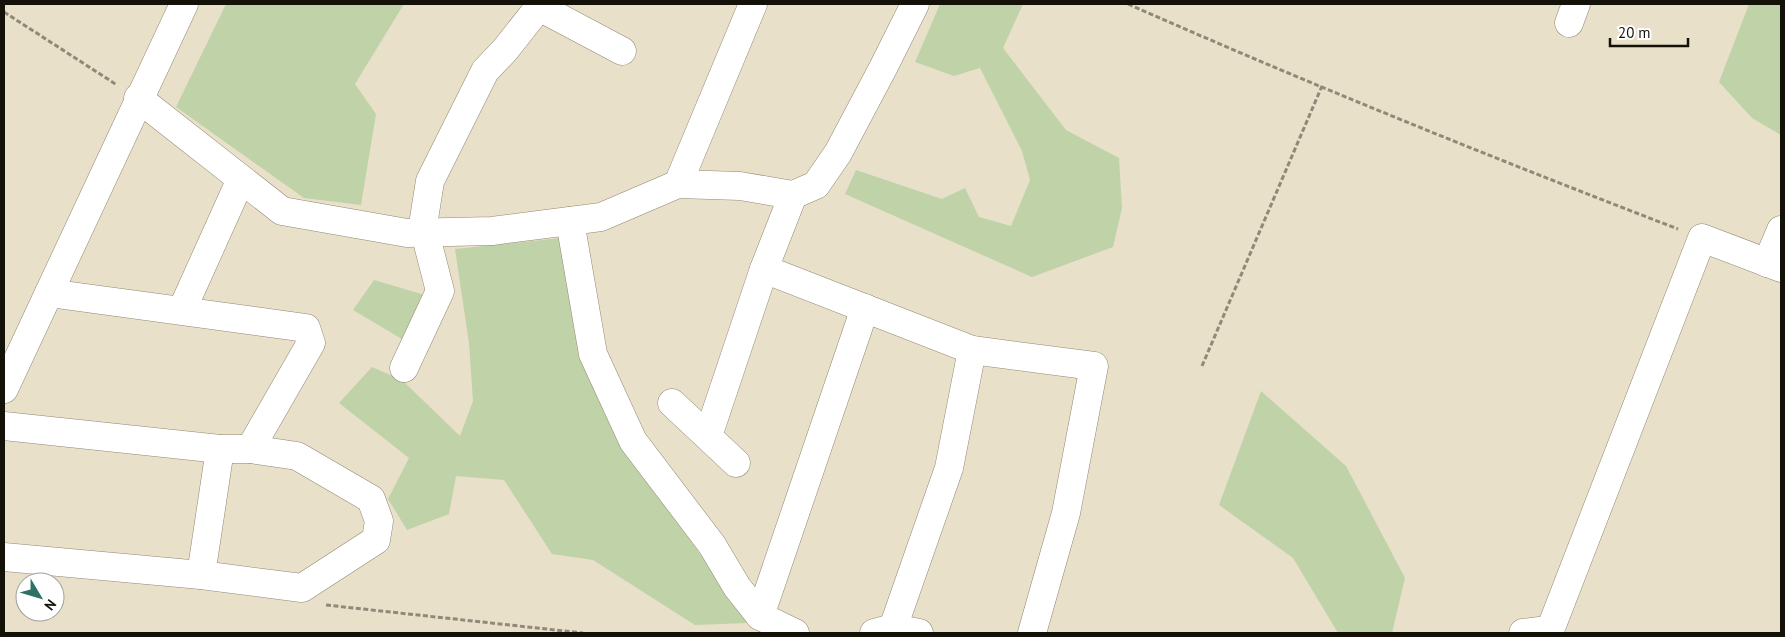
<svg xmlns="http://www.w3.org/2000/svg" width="1785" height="637" viewBox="0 0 1785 637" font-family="'PT Sans',sans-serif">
	<rect width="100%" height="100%" fill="#e9e0ca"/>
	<g fill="#bfd2a8">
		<path d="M226 4H404L355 84 376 114 361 205 304 198 176 107Z"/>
		<path d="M940 4H1023L1003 48 1066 130 1119 158 1122 208 1113 247 1032 277 845 194 856 170 942 199 965 188 979 217 1011 226 1030 180 1022 151 980 68 954 76 915 62Z"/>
		<path d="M1749 4H1781V135L1752 118 1719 82Z"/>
		<path d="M561 238 651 486 713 572 747 623 695 625 593 560 552 554 504 480 456 476 449 514 407 530 388 499 409 458 339 403 372 367 402 380 460 436 473 401 469 343 455 249Z"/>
		<path d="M374 280 435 298 412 345 353 310Z"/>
		<path d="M1261 391 1346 466 1405 578 1392 633H1338L1293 558 1219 505Z"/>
	</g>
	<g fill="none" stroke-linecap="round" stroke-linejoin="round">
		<g stroke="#918874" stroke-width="29">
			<g id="minor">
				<path d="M1569 23 1576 4"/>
				<path d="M138 98 282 211 407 233 492 231 601 217 678 184 740 186 793 195 816 185 838 153 883 68 915 4"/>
				<path d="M678 184 753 4"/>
				<path d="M793 195 764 269 972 350 1094 366 1066 513 1032 633"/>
				<path d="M570 221 593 354 633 441 712 545 737 587 760 616 795 633"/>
				<path d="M1767 263 1781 230"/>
				<path d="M49 293 306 328 311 343 250 449"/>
				<path d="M182 310 241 179"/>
				<path d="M404 368 440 291 423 225 430 181 485 71 505 50 539 7 622 51"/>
				<path d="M4 389 184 4"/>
				<path d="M672 403 736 463"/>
				<path d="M4 426 220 449H250L297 456 371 499 379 521 376 540 302 588 201 575 4 557"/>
				<path d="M708 436 764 269"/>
				<path d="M201 575 220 449"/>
				<path d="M760 616 865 308"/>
				<path d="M893 628 949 468 972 350"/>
				<path d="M874 633 893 628 919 633"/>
				<path d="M1523 633 1540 631 1543 633"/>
				<path d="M1549 633 1702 238 1781 268"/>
			</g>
		</g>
		<g stroke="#908979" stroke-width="3" stroke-dasharray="5 2.5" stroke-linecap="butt">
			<path d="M1128 4C1309 84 1493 158 1678 229"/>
			<path d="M4 12 117 85"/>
			<path d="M1202 366 1322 86"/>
			<path d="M326 605 583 633"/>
		</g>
		<use href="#minor" stroke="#fff" stroke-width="28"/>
	</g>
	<rect width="1785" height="637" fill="none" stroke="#141109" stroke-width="10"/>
	<g transform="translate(40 597) rotate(128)"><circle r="24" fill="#ffffff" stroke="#a1a09d"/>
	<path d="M0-4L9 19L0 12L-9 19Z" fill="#2e7265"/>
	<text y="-8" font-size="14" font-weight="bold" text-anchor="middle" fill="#141109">N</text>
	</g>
	<path d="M1610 38v8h78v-8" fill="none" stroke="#141109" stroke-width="2.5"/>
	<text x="1618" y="38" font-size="15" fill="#141109" stroke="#ffffff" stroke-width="4" paint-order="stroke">20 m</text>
</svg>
